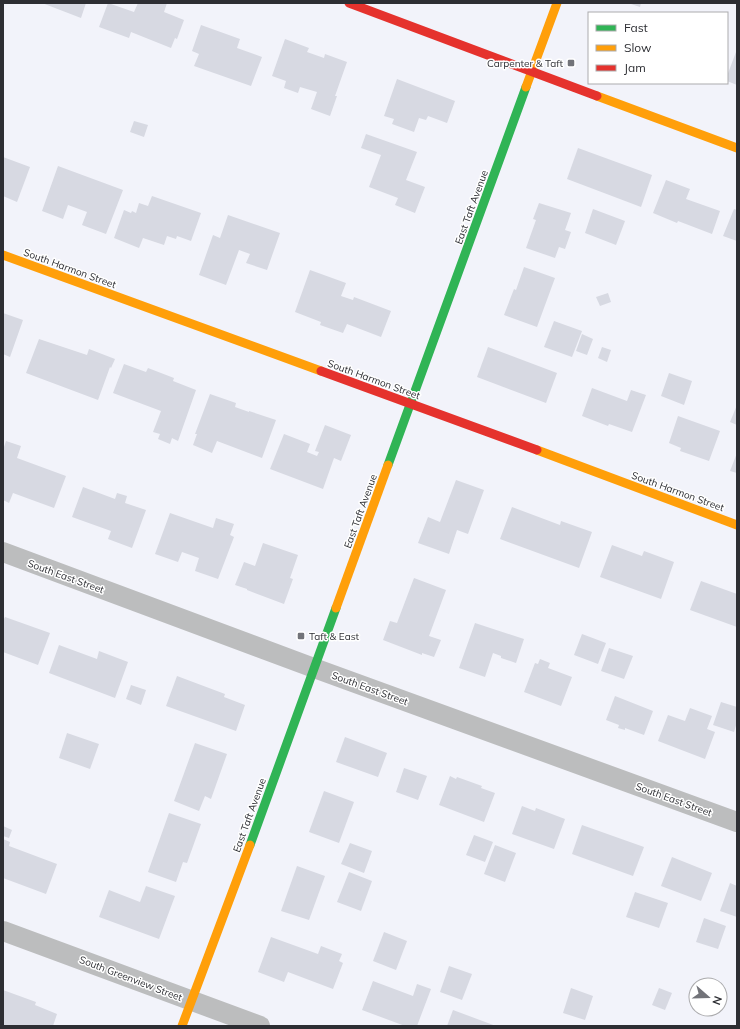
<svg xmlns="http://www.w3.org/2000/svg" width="740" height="1029" viewBox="0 0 740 1029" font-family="Mulish,sans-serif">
	<rect width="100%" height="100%" fill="#f2f3fa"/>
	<g fill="#d7d9e2">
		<path d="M42 3H86L81 18Z"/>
		<path d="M108 3 134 12 138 3H167L164 12 184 20 177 39 175 38 171 48 131 32 129 38 99 27Z"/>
		<path d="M628 3H641L640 7Z"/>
		<path d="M201 25 240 39 237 48 262 57 251 86 194 66 199 54 192 51Z"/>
		<path d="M285 39 309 48 307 52 324 58 325 54 347 62 335 96H337L330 116 311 109 317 92 300 87 298 93 284 88 286 81 272 76Z"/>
		<path d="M736 52H737V85L727 81V76Z"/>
		<path d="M397 79 455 101 447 123 428 116 426 120 419 118 414 132 392 124 394 119 384 116Z"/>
		<path d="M134 121 148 125 144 137 130 132Z"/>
		<path d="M366 134 417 152 406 180 425 187 415 213 395 205 398 198 369 187 381 155 361 148Z"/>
		<path d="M578 148 652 175 641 207 567 179Z"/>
		<path d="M3 157 30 167 17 202 3 196Z"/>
		<path d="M58 166 123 190 106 234 82 225 87 212 68 205 63 219 42 211Z"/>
		<path d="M666 180 690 189 686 199 720 211 712 234 678 221 677 223 653 213Z"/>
		<path d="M152 196 201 213 191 241 177 236 176 239 167 236 164 245 143 238 139 248 114 238 124 210 131 213 132 211 136 213 139 203 148 206Z"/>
		<path d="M539 203 571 213 565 230 571 232 565 249 559 247 555 258 526 248 536 220 533 219Z"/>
		<path d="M593 209 625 221 616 245 585 233Z"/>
		<path d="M734 209 737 210V241L723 236Z"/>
		<path d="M228 215 280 233 267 270 246 263 250 254 239 250 226 285 199 275 213 235 220 238Z"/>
		<path d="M524 267 555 278 537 327 504 315 514 289 516 290Z"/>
		<path d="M310 270 346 283 341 296 353 300 354 297 391 311 381 337 347 324 343 333 320 325 321 322 295 312Z"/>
		<path d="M608 293 611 302 600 306 596 297Z"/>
		<path d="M3 313 23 320 10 357 3 354Z"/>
		<path d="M554 321 582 331 572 357 544 347Z"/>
		<path d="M582 334 593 339 587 355 576 351Z"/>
		<path d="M39 339 87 355 89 349 115 359 111 368 110 367 98 400 26 373Z"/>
		<path d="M488 347 557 373 546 403 477 377Z"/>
		<path d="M602 347 611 350 607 362 598 358Z"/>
		<path d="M124 364 146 372 148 368 174 378 173 381 196 390 178 441 172 438 170 444 158 439 160 434 153 432 161 411 113 393Z"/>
		<path d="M669 373 692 381 684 405 661 396Z"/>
		<path d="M592 388 627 401 631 390 646 395 632 432 609 424 608 426 582 416Z"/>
		<path d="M210 394 236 403 235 407 249 412V411L276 420 262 458 217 441 212 453 193 445 197 434H195Z"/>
		<path d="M737 405V425L730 422Z"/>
		<path d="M678 416 720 431 709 461 680 451 681 448 669 443Z"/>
		<path d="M325 425 351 435 341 461 334 458 323 489 270 469 284 434 310 444 307 452 317 456 319 452 315 451Z"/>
		<path d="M6 441 21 446 17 458 66 476 54 508 13 493 9 503 3 500V450Z"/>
		<path d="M737 453V473L730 471Z"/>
		<path d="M456 480 484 490 468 534 457 530 449 554 418 543 428 517 440 522Z"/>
		<path d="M83 487 115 499 117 493 127 496 125 503 146 510 132 548 108 539 111 531 72 517Z"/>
		<path d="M512 507 560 525 561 521 592 532 579 568 500 539Z"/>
		<path d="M170 513 213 528 216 518 234 524 230 535 234 537 218 579 195 571 199 558 182 552 178 562 155 554Z"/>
		<path d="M263 543 298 555 290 578 293 579 284 604 247 590V589L235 585 244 562 255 566Z"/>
		<path d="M612 545 642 556 644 551 674 562 661 599 600 577Z"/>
		<path d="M414 578 446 590 429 636 441 640 434 657 422 653V655L383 640 390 621 397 623Z"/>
		<path d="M701 581 737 594V627L690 610Z"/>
		<path d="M5 617 50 633 38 665 3 652V621Z"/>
		<path d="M475 623 524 639 516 663 501 658V656L493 653 485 677 459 668Z"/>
		<path d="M582 634 606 643 598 664 574 655Z"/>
		<path d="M59 645 97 659 99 651 128 662 115 698 49 673Z"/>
		<path d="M609 648 633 656 624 679 601 671Z"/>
		<path d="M540 659 550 663 548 668 572 677 561 706 524 692 535 663 538 664Z"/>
		<path d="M177 676 225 694 224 697 245 705 236 731 166 706Z"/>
		<path d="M131 685 146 690 141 705 126 699Z"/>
		<path d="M615 696 653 711 644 735 625 728V730L618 728 619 725 606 720Z"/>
		<path d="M721 702 737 707V722L734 732 713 725Z"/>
		<path d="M690 708 712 716 707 729 715 732 705 759 658 741 668 715 685 721Z"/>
		<path d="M67 733 99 744 90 769 59 758Z"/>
		<path d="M345 737 387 753 378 777 336 762Z"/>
		<path d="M195 743 227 754 211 799 205 796 199 811 174 801Z"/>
		<path d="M404 768 427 776 418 800 396 792Z"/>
		<path d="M450 776 456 779 457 777 482 786 481 788 495 793 484 822 439 805Z"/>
		<path d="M324 791 354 802 339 843 309 832Z"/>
		<path d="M522 806 535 811 536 808 565 819 554 849 512 834Z"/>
		<path d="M169 813 201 824 187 863 183 862 176 882 148 872Z"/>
		<path d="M582 825 644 847 633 876 572 854Z"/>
		<path d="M3 826 12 830 9 838 3 836Z"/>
		<path d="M474 835 493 842 485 862 466 855Z"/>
		<path d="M3 839 10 842 9 846 57 864 46 894 3 878Z"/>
		<path d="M350 843 372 851 364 873 341 864Z"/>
		<path d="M495 845 516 853 505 882 484 874Z"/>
		<path d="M672 857 712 873 701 901 661 886Z"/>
		<path d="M297 866 325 876 309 920 281 911Z"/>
		<path d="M349 872 372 881 361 911 337 902Z"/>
		<path d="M730 883 737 886V917L720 911Z"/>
		<path d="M146 886 175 896 159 939 99 917 109 890 140 902Z"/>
		<path d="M635 892 668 903 659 928 626 917Z"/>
		<path d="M704 918 726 926 718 949 696 942Z"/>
		<path d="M384 932 407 941 396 970 373 961Z"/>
		<path d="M271 937 318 954 321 946 342 954 339 961 343 963 333 989 288 972 284 982 258 972Z"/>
		<path d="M449 966 472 974 462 1000 440 992Z"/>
		<path d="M373 981 413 996 417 984 431 989 417 1026H405L362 1010Z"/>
		<path d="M571 988 593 996 585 1020 563 1013Z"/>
		<path d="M659 988 672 993 665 1010 652 1005Z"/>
		<path d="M3 990 36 1002 35 1005 57 1014 53 1026 3 1025Z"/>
		<path d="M453 1010 496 1026H447Z"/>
	</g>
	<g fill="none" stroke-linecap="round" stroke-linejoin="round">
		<g stroke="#bcbdbe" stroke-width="20">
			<path d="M3 552 314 668 737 822"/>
			<path d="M3 931 260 1026"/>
		</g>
		<g stroke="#30b455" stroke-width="9">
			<path d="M388 465 526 87"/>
			<path d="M250 845 336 608"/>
		</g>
		<g stroke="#ff9f0a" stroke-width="9">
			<path d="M526 87 557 3"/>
			<path d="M597 96 737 148"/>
			<path d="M3 255 321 371"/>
			<path d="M537 450 737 525"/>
			<path d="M336 608 388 465"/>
			<path d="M182 1026 250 845"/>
		</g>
		<g stroke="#e5322d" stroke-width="9">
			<path d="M349 3 597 96"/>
			<path d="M321 371 537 450"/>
		</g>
	</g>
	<g fill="#727379" stroke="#fff" stroke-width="1.5">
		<rect x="567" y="59" width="8" height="8" rx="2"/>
		<rect x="297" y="632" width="8" height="8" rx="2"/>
	</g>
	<g text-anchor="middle" stroke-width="3" stroke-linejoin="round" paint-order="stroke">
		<g font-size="10" fill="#2d2e33" stroke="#fff" text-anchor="end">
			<text x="563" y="67">Carpenter &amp; Taft</text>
			<text x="309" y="640" text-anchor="start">Taft &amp; East</text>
		</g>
		<g font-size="10" fill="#2d2e33" stroke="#fff">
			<text transform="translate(471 207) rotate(-70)" y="4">East Taft Avenue</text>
			<text transform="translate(70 268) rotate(20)" y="4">South Harmon Street</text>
			<text transform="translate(374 379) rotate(20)" y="4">South Harmon Street</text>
			<text transform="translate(678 491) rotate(20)" y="4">South Harmon Street</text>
			<text transform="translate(360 511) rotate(-70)" y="4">East Taft Avenue</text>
			<text transform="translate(66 576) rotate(20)" y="4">South East Street</text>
			<text transform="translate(370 688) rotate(20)" y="4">South East Street</text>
			<text transform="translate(674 799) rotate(20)" y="4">South East Street</text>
			<text transform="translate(249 815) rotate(-70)" y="4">East Taft Avenue</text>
			<text transform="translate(131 978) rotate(21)" y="4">South Greenview Street</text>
		</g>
	</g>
	<rect width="740" height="1029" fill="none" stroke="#2d2e33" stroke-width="8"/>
	<rect x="588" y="12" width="140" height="72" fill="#ffffff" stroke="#ababad"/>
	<rect x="596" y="25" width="20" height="6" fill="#30b455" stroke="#ababad"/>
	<text x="624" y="32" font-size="12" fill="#2d2e33">Fast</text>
	<rect x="596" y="45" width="20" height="6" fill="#ff9f0a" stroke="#ababad"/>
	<text x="624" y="52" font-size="12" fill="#2d2e33">Slow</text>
	<rect x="596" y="65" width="20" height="6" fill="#e5322d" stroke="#ababad"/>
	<text x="624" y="72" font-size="12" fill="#2d2e33">Jam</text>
	<g transform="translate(708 997) rotate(110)"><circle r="19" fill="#ffffff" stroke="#ababad"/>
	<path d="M0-3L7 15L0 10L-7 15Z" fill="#727379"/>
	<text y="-6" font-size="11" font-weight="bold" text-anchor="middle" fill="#2d2e33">N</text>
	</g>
</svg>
